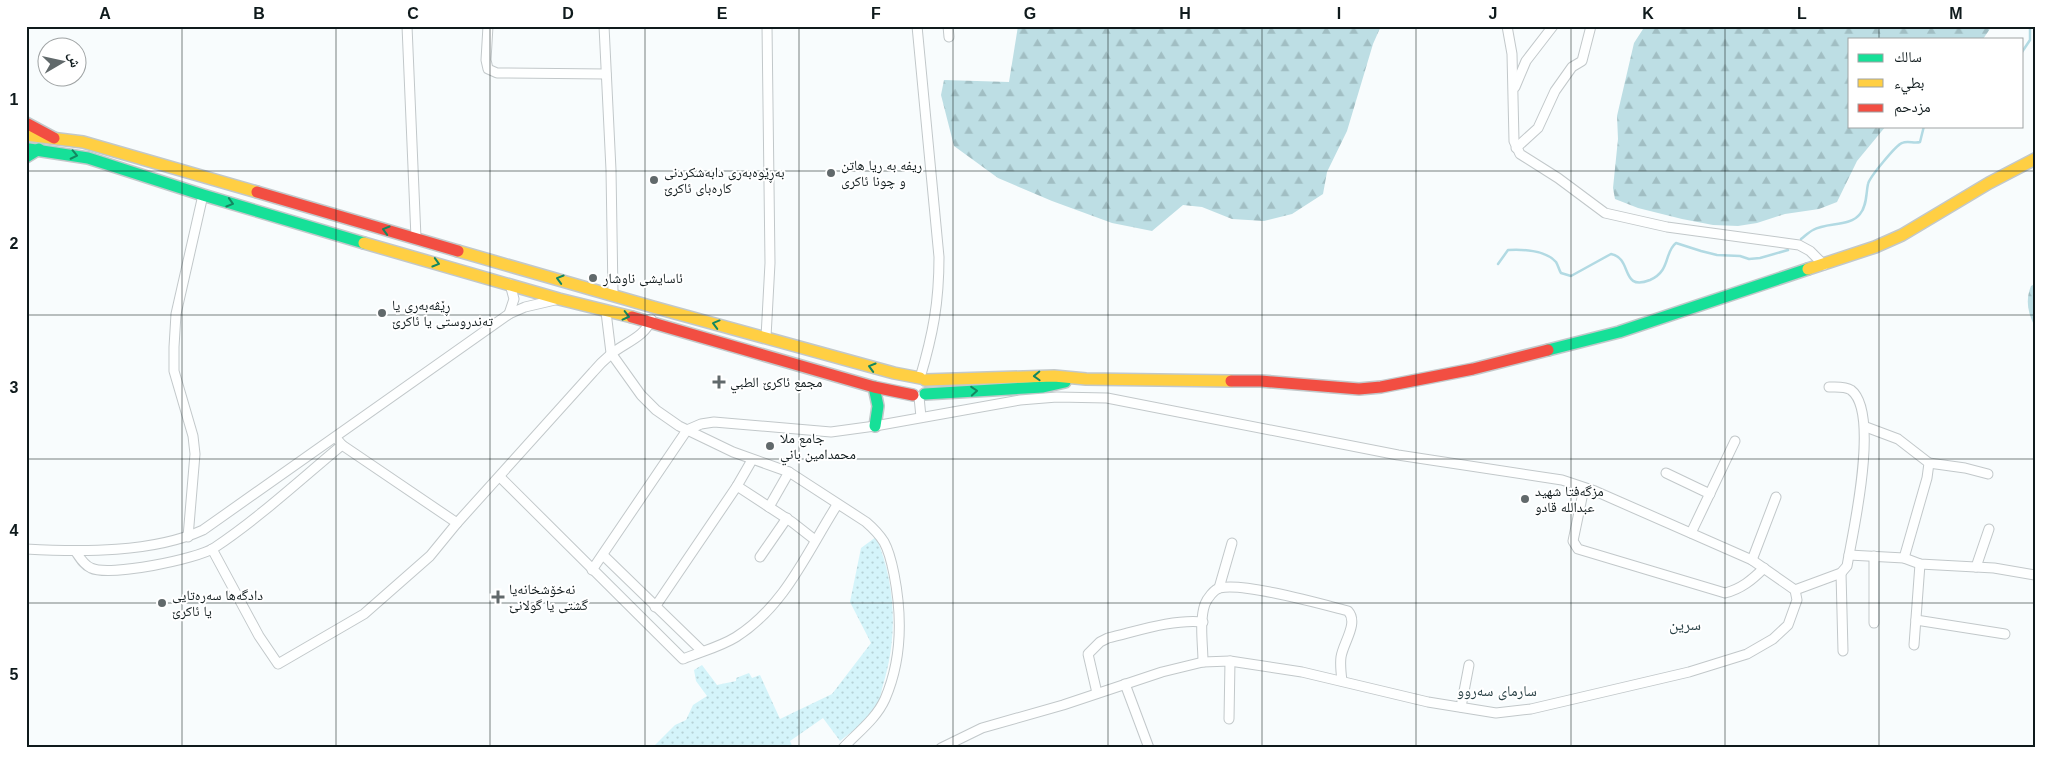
<svg xmlns="http://www.w3.org/2000/svg" width="2061" height="774" viewBox="0 0 2061 774" font-family="Arial,'Noto Naskh Arabic',sans-serif">
	<defs>
		<pattern id="forest-firs" width="22" height="20" patternUnits="userSpaceOnUse" patternTransform="scale(1.25)"><rect width="22" height="20" fill="#bddee4"/><path d="M5 1l3.5 6h-7zM16 11l3.5 6h-7z" fill="#a1bec3"/></pattern>
		<pattern id="garden-dots" width="8" height="8" patternUnits="userSpaceOnUse" patternTransform="scale(1.25)"><rect width="8" height="8" fill="#d4f4fa"/><path d="M2 2h.1M6 6h.1" fill="none" stroke="#b5d1d6" stroke-width="1.8" stroke-linecap="round"/></pattern>
	</defs>
	<rect width="100%" height="100%" fill="#f8fcfd"/>
	<g fill="url(#forest-firs)">
		<path d="M1018 26H1381L1373 44 1347 131 1327 172 1323 194 1292 214 1264 221 1232 219 1202 207 1183 205 1152 231 1112 223 1052 201 998 178 954 146 941 95 944 80 1009 82Z"/>
		<path d="M1645 26H1992L1983 39H1850V126H1886L1857 161 1837 202 1819 209 1785 214 1757 223 1738 226 1713 225 1682 219 1638 208 1615 199 1613 188 1618 139 1617 116 1634 43Z"/>
		<path d="M2035 284V327C2028 313 2025 301 2031 286Z"/>
	</g>
	<path fill="url(#garden-dots)" d="M876 537C896 584 898 637 883 685 881 692 880 701 877 707 869 721 852 731 840 741L823 718 790 741 793 748H644L648 745 654 746 675 725 686 720 693 705 707 696 696 681 694 670 702 665 717 685 736 681V678L749 673 752 678 760 675 780 719 832 694 871 643 850 602 861 548Z"/>
	<g fill="none" stroke-linecap="round" stroke-linejoin="round">
		<g stroke="#b2dae3" stroke-width="2.5">
			<path d="M2022 52 2030 40V26"/>
			<path d="M1801 239C1805 236 1809 232 1813 230 1827 222 1850 227 1860 214 1867 206 1866 193 1868 184 1869 178 1896 145 1902 143 1908 140 1914 144 1920 142L1924 126"/>
			<path d="M1498 264 1508 250C1521 249 1546 250 1556 262 1558 265 1559 270 1561 273L1571 276 1611 254C1633 258 1620 292 1650 280 1671 271 1664 252 1676 243L1701 251 1717 255 1740 256 1749 259 1760 258 1788 250"/>
		</g>
		<g stroke="#c2c8ca" stroke-width="11">
			<g id="street">
				<path d="M407 26 416 238"/>
				<path d="M488 26 486 60 488 69 497 73 606 74"/>
				<path d="M604 26 611 170 613 294"/>
				<path d="M917 26 939 257C939 303 933 334 920 378"/>
				<path d="M948 26 949 37"/>
				<path d="M1507 26 1512 54 1514 141 1520 154 1558 178 1605 213 1667 227 1799 245 1810 251 1824 265"/>
				<path d="M1515 87 1526 61 1553 26"/>
				<path d="M1516 148 1538 128 1555 91 1572 67 1582 61 1591 26"/>
				<path d="M606 312 611 353 641 395 656 410 679 426 733 452 789 472 866 522C873 528 879 534 884 542 889 551 892 564 894 574 902 615 902 660 885 699 876 719 858 732 843 748"/>
				<path d="M509 314 514 299 510 284"/>
				<path d="M766 337 770 263 767 26"/>
				<path d="M919 397 921 417"/>
				<path d="M1866 427 1898 439 1929 463 1927 478 1904 558"/>
				<path d="M336 438 342 445 457 523 593 372C598 366 604 360 610 355 622 344 646 337 651 319"/>
				<path d="M1929 463 1965 468 1988 474"/>
				<path d="M1666 473 1710 494"/>
				<path d="M500 477 683 659C700 652 720 647 736 637 785 606 807 552 837 505"/>
				<path d="M737 486 792 522 815 540"/>
				<path d="M1584 488 1573 541 1578 549 1725 593C1741 589 1752 580 1764 568"/>
				<path d="M769 507 789 472"/>
				<path d="M1691 533 1735 441"/>
				<path d="M188 537 195 454 193 436 174 371V347L176 314 203 195"/>
				<path d="M26 549C81 552 153 553 203 530L509 314 525 307 555 300"/>
				<path d="M212 549 259 636 278 664 364 614 430 556 457 523"/>
				<path d="M76 552C80 558 84 565 91 568 109 577 197 559 214 548 259 518 300 480 342 445"/>
				<path d="M603 555 702 651"/>
				<path d="M1849 555 1904 558 1920 564 1994 568 2035 575"/>
				<path d="M1874 556V623"/>
				<path d="M760 557 787 518"/>
				<path d="M1752 560 1776 497"/>
				<path d="M1976 567 1989 529"/>
				<path d="M592 570 687 430 701 424 714 422 831 432 875 426 1020 400 1057 397 1107 398 1398 455 1562 480 1595 491 1752 560 1795 590 1797 600 1788 625 1773 639 1747 654 1689 672 1531 709 1496 713 1428 702 1302 672 1230 661 1203 662 1162 672 1063 705 982 728 941 748"/>
				<path d="M1841 573 1843 651"/>
				<path d="M1219 588 1232 543"/>
				<path d="M1795 590 1841 573 1847 566 1849 555C1855 523 1879 411 1851 390 1845 386 1836 387 1829 387"/>
				<path d="M655 607 737 486 752 460"/>
				<path d="M1916 620 2005 634"/>
				<path d="M1914 645 1920 564"/>
				<path d="M1203 662C1203 645 1199 621 1205 604 1207 599 1214 589 1220 588 1243 582 1321 604 1348 611 1359 623 1343 643 1341 657 1340 664 1341 673 1342 681"/>
				<path d="M1125 684 1149 748"/>
				<path d="M1097 693 1088 654 1100 642 1108 638C1138 631 1172 619 1203 622"/>
				<path d="M1461 707 1469 665"/>
				<path d="M1229 719 1230 661"/>
			</g>
		</g>
		<g stroke="#c2c8ca" stroke-width="14">
			<g id="fast">
				<path d="M29 149 88 158 203 195 364 243"/>
				<path d="M26 157 39 149"/>
				<path d="M1548 350 1619 332 1808 269"/>
				<path d="M874 387 878 406 875 426"/>
				<path d="M925 394 1043 387 1065 382"/>
			</g>
		</g>
		<g stroke="#c2c8ca" stroke-width="14">
			<g id="slow">
				<path d="M26 135 83 142 257 192"/>
				<path d="M364 243 559 299 632 317"/>
				<path d="M458 251 653 307 894 373 920 378"/>
				<path d="M1808 269 1875 247 1902 235 1989 183 2035 159"/>
				<path d="M925 380 1054 376 1086 379 1231 381"/>
			</g>
		</g>
		<g stroke="#c2c8ca" stroke-width="14">
			<g id="jam">
				<path d="M26 123 54 138"/>
				<path d="M257 192 458 251"/>
				<path d="M632 317 874 387 913 395"/>
				<path d="M1231 381H1261L1359 389 1381 387 1473 369 1548 350"/>
			</g>
		</g>
		<use href="#street" stroke="#feffff" stroke-width="9"/>
		<use href="#fast" stroke="#16e098" stroke-width="11"/>
		<use href="#slow" stroke="#ffcf43" stroke-width="11"/>
		<use href="#jam" stroke="#f24e42" stroke-width="11"/>
	</g>
	<defs><path id="oneway-chevron" d="M-2-3.5L2.5 0L-2 3.5" fill="none" stroke-width="1.6" stroke-linecap="round" stroke-linejoin="round" transform="scale(1.25)"/></defs>
	<g stroke="#138760">
		<use href="#oneway-chevron" transform="translate(74 155) rotate(12)"/>
		<use href="#oneway-chevron" transform="translate(230 203) rotate(17)"/>
		<use href="#oneway-chevron" transform="translate(386 230) rotate(-164)"/>
		<use href="#oneway-chevron" transform="translate(436 263) rotate(16)"/>
		<use href="#oneway-chevron" transform="translate(560 279) rotate(-164)"/>
		<use href="#oneway-chevron" transform="translate(626 316) rotate(14)"/>
		<use href="#oneway-chevron" transform="translate(716 324) rotate(-165)"/>
		<use href="#oneway-chevron" transform="translate(872 367) rotate(-164)"/>
		<use href="#oneway-chevron" transform="translate(1037 376) rotate(178)"/>
		<use href="#oneway-chevron" transform="translate(974 391) rotate(-4)"/>
	</g>
	<path fill="none" stroke="#0f1a1c" stroke-width="1" stroke-opacity="0.55" d="M182 26V748M336 26V748M490 26V748M645 26V748M799 26V748M953 26V748M1108 26V748M1262 26V748M1416 26V748M1571 26V748M1725 26V748M1879 26V39M1879 126V748M26 171H2035M26 315H2035M26 459H2035M26 603H2035"/>
	<g fill="#61696b" stroke="#fff" stroke-width="2">
		<circle cx="831" cy="173" r="5"/>
		<circle cx="654" cy="180" r="5"/>
		<circle cx="593" cy="278" r="5"/>
		<circle cx="382" cy="313" r="5"/>
		<path d="M716.5 374.5h5v5h5v5h-5v5h-5v-5h-5v-5h5z"/>
		<circle cx="770" cy="446" r="5"/>
		<circle cx="1525" cy="499" r="5"/>
		<path d="M495.5 589.5h5v5h5v5h-5v5h-5v-5h-5v-5h5z"/>
		<circle cx="162" cy="603" r="5"/>
	</g>
	<g text-anchor="middle" stroke-width="4" stroke-linejoin="round" paint-order="stroke">
		<g font-size="14" fill="#0f1a1c" stroke="#fff" text-anchor="start">
			<text x="841" y="170">ريفه به ريا هاتن<tspan x="841" dy="16">و چونا ئاكرى</tspan></text>
			<text x="664" y="177">بەڕێوەبەری دابەشکردنی<tspan x="664" dy="16">کارەبای ئاکرێ</tspan></text>
			<text x="603" y="283">ئاسايشى ناوشار</text>
			<text x="392" y="310">ڕێڤەبەری یا<tspan x="392" dy="16">تەندروستی یا ئاکرێ</tspan></text>
			<text x="730" y="387">مجمع ئاکرێ الطبي</text>
			<text x="780" y="443">جامع ملا<tspan x="780" dy="16">محمدامين باني</tspan></text>
			<text x="1535" y="496">مزگەفتا شهيد<tspan x="1535" dy="16">عبدالله قادو</tspan></text>
			<text x="509" y="594">نەخۆشخانەیا<tspan x="509" dy="16">گشتی یا گولانێ</tspan></text>
			<text x="172" y="600">دادگەها سەرەتایی<tspan x="172" dy="16">یا ئاکرێ</tspan></text>
		</g>
		<g font-size="15" fill="#263e43" stroke="#fff">
			<text x="1497" y="696">سارمای سەروو</text>
		</g>
		<g font-size="16" fill="#263e43" stroke="#fff">
			<text x="1685" y="630">سرين</text>
		</g>
	</g>
	<rect width="2061" height="774" fill="none" stroke="#ffffff" stroke-width="55"/>
	<rect x="1848" y="38" width="175" height="90" fill="#ffffff" stroke="#9fa3a4"/>
	<rect x="1858" y="54" width="25" height="8" fill="#16e098" stroke="#9fa3a4"/>
	<text x="1894" y="62" font-size="15" fill="#0f1a1c">سالك</text>
	<rect x="1858" y="79" width="25" height="8" fill="#ffcf43" stroke="#9fa3a4"/>
	<text x="1894" y="88" font-size="15" fill="#0f1a1c">بطيء</text>
	<rect x="1858" y="104" width="25" height="8" fill="#f24e42" stroke="#9fa3a4"/>
	<text x="1894" y="112" font-size="15" fill="#0f1a1c">مزدحم</text>
	<g transform="translate(62 62) rotate(81)"><circle r="24" fill="#ffffff" stroke="#9fa3a4"/>
	<path d="M0-4L9 19L0 12L-9 19Z" fill="#61696b"/>
	<text y="-8" font-size="14" font-weight="bold" text-anchor="middle" fill="#0f1a1c">ش</text>
	</g>
	<rect x="28" y="28" width="2006" height="718" fill="none" stroke="#0f1a1c" stroke-width="2"/>
	<g font-size="16" text-anchor="middle" font-weight="bold" fill="#0f1a1c">
		<text x="105" y="19">A</text>
		<text x="259" y="19">B</text>
		<text x="413" y="19">C</text>
		<text x="568" y="19">D</text>
		<text x="722" y="19">E</text>
		<text x="876" y="19">F</text>
		<text x="1030" y="19">G</text>
		<text x="1185" y="19">H</text>
		<text x="1339" y="19">I</text>
		<text x="1493" y="19">J</text>
		<text x="1648" y="19">K</text>
		<text x="1802" y="19">L</text>
		<text x="1956" y="19">M</text>
		<text x="14" y="105">1</text>
		<text x="14" y="249">2</text>
		<text x="14" y="393">3</text>
		<text x="14" y="536">4</text>
		<text x="14" y="680">5</text>
	</g>
</svg>
